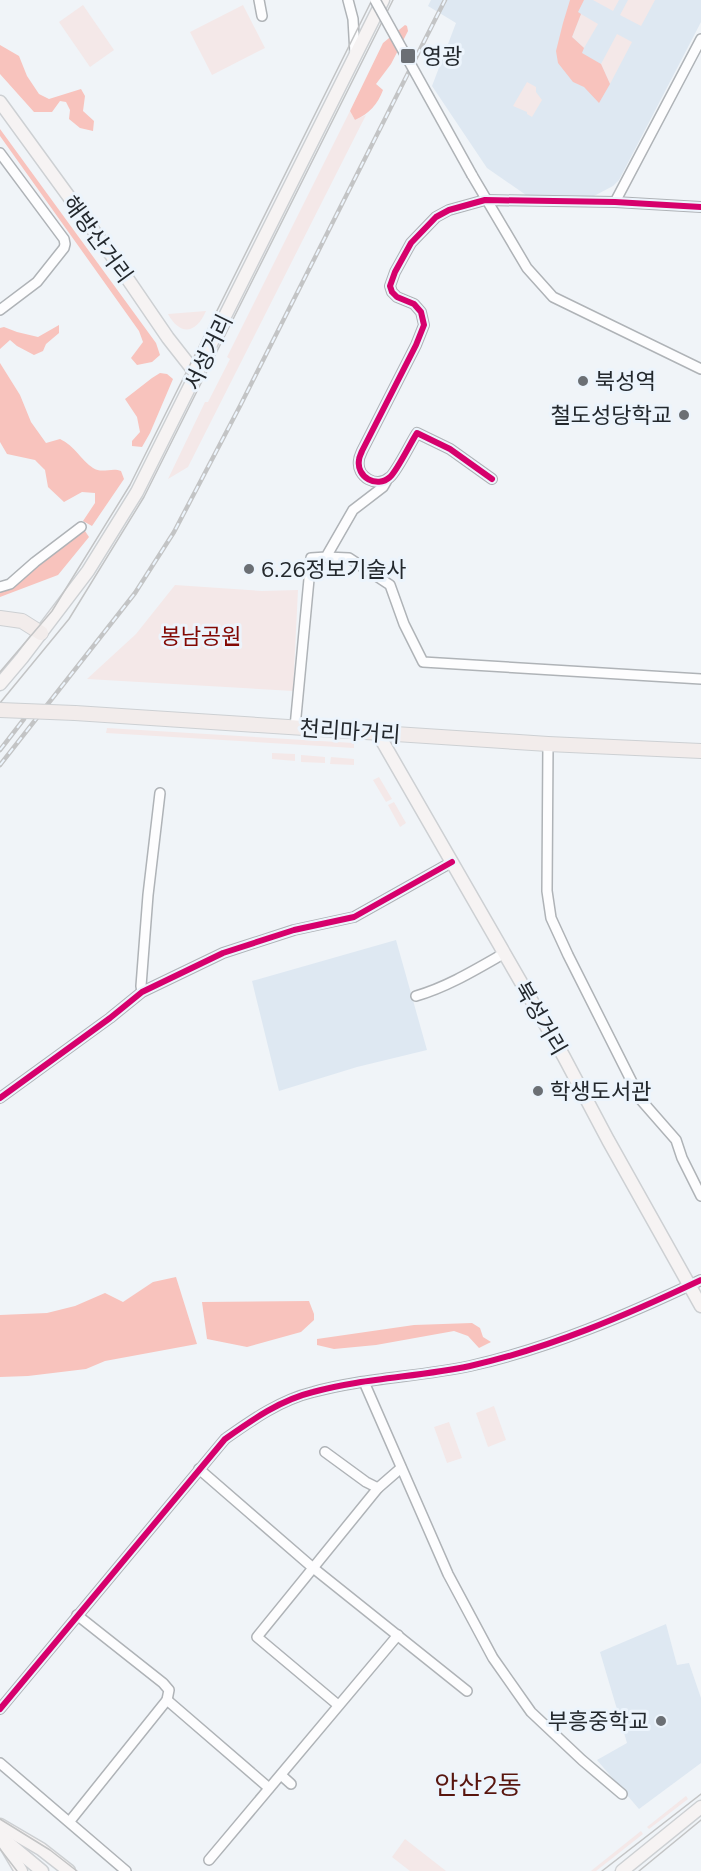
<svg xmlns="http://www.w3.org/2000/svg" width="701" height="1871" viewBox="0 0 701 1871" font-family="Mulish,'Noto Sans KR',sans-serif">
	<rect width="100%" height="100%" fill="#f0f4f8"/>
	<g fill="#dee8f2">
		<path d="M431 0H701V22L619 180 613 186 594 196 580 198 526 195 487 168 432 86 456 23 428 6Z"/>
		<path d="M396 940 427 1050 357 1067 279 1091 252 981Z"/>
		<path d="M666 1624 677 1665 689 1663 701 1698V1763L639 1809 597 1760 627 1743 600 1652Z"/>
	</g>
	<g fill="#f4e8e8">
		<path d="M593 0H619L613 11Z"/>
		<path d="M628 0H655L641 26 620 15Z"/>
		<path d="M83 5 114 50 90 67 59 22Z"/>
		<path d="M243 5 265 48 212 75 190 32Z"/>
		<path d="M581 14 598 24 584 48 572 37Z"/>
		<path d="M617 34 632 42 610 84 601 64Z"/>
		<path d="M527 82 536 87V92L542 100 532 117 527 114V112L513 106Z"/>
		<path d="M350 111 355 120 366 115 188 467 168 479 205 402H208L230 359 227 357Z"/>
		<path d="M206 311C196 334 180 336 168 314Z"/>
		<path d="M175 585 262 591 298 590 293 691 87 679 136 634Z"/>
		<path d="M107 728 354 743V748L106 733Z"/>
		<path d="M272 753 295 754V761L272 759Z"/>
		<path d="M301 755 325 757V763L301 762Z"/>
		<path d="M331 757 354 759V765L330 764Z"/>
		<path d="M379 777 392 799 386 802 373 780Z"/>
		<path d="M394 802 406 823 400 827 388 805Z"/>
		<path d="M494 1406 506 1440 488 1447 476 1413Z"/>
		<path d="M449 1422 462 1458 447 1463 434 1427Z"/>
		<path d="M686 1796 688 1799 649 1829 647 1827Z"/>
		<path d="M641 1831 643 1834 596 1871H591Z"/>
		<path d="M405 1839 446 1871H410L392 1857Z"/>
	</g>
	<g fill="#f8c3bd">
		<path d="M570 0H584L578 12 581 14 572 37 584 48 582 53 601 64 610 84 599 103 584 87 573 82 558 63 556 51 563 23Z"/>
		<path d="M405 25 407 26 408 31 391 64 376 84 383 90C378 104 369 114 355 120L350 111 383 43Z"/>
		<path d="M0 45 19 56 27 76 39 94 49 99 81 89 85 96 83 111 94 121 93 131 80 128 69 119 70 110 66 102 60 101 52 112H34L0 74Z"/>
		<path d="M0 129 156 343 160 355 152 362 137 365 131 358 143 342 139 331 0 136Z"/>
		<path d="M59 325V333L46 344 43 351 34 355 17 346 10 340 0 349V328L4 327 17 332 38 337Z"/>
		<path d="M0 363 20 395 31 422 46 443 60 439C74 445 81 460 93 468 102 474 112 467 121 471L124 479 92 526 83 521 95 503V493L82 492 64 502 48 487 45 470 35 460 7 454 0 442Z"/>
		<path d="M160 373 167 374 173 379 150 433 142 447 132 446V441L140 432 137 417 125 399 152 378Z"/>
		<path d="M80 531H85L89 537 58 575 0 597V591L20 582Z"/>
		<path d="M176 1277 197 1344 105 1361 86 1369 28 1376 0 1377V1315L47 1313 75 1306 105 1293 123 1302 153 1282Z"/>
		<path d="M309 1301 314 1314V1320L301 1332 247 1347 207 1339 202 1302Z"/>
		<path d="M472 1323 480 1328 483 1337 491 1342 479 1348 468 1336 454 1331 376 1345 334 1349 317 1345V1339L414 1325Z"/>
	</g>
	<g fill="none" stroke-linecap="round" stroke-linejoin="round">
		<g stroke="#afb3b7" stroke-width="12">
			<g id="minor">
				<path d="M259 0 262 16"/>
				<path d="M348 0 353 19 355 54"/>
				<path d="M0 153 64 239 65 244 64 248 37 282 0 310"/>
				<path d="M472 175 527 268 553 297 701 369"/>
				<path d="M615 202 701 39"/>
				<path d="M492 479 450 449 417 433C411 442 397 471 390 477 377 489 356 477 359 460 359 457 361 454 362 451L416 345 424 325 421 312 414 304 397 297 392 292 390 286 395 272 411 243 436 217 449 210 485 200 615 202 701 207"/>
				<path d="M326 557 349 558 390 585 404 624 423 662 701 679"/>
				<path d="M0 587 10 584 35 562 81 527"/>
				<path d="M295 727 311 558 326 557 353 510 383 487 386 482"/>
				<path d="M548 744 547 891 551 918 568 955 641 1100 676 1140 682 1158 701 1196"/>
				<path d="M142 992 141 986 148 895 160 793"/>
				<path d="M416 996C447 987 475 970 503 954"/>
				<path d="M0 1098 110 1018 142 992 223 953 294 930 354 917 452 862"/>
				<path d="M364 1382 448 1574 493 1658 531 1712 582 1760 622 1794"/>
				<path d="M325 1452 366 1482 378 1488"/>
				<path d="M199 1469 312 1567 467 1691"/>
				<path d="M167 1700 269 1788"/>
				<path d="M338 1705 257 1637 378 1488 401 1468"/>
				<path d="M0 1709 225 1439C252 1420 280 1400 313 1392 364 1378 418 1377 470 1366 550 1348 627 1315 701 1280"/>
				<path d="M0 1763 126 1871"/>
				<path d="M281 1775 291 1784"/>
				<path d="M70 1821 167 1700 169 1690 163 1683 77 1615"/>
				<path d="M209 1860 398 1635"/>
			</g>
		</g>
		<g stroke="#cdd0d3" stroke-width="15">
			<g id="major">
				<path d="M0 102 112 256 168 338 197 375"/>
				<path d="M0 684 22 658 88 571 137 492 383 0"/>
				<path d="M377 732 564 1057 608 1140 701 1306"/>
				<path d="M0 1825 41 1849 69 1871"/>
				<path d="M0 1836 42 1871"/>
				<path d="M5 1844 21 1871"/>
				<path d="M622 1871 701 1807"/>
			</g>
		</g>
		<g stroke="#cdd0d3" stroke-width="16">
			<g id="highway">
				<path d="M0 618 22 621 41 633"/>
				<path d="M75 713 548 744 701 751"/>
			</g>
		</g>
		<use href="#minor" stroke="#fdfdfe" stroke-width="9"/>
		<use href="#major" stroke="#f6f3f3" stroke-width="12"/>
		<use href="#highway" stroke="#f2eceb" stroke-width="14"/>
		<g stroke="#c3c4c5" stroke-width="1.5">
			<path d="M0 672 52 611 130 485 372 0"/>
			<path d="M0 703 69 619 144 497 393 0"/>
			<path d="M0 1819 50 1850 77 1871"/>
			<path d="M0 1849 17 1871"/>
			<path d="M602 1871 701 1794"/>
			<path d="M639 1871 701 1820"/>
		</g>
		<g stroke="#c3c4c5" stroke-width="4.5">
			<g id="rail">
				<path d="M0 750 24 719"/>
				<path d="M0 765 135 593 174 532 240 406 445 0"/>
			</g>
		</g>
		<use href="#rail" stroke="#ecf4fc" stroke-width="2" stroke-dasharray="7" stroke-linecap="butt"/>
		<g stroke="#afb3b7" stroke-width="12" stroke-linecap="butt">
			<path id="minor-bridge" d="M375 0 472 175"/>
		</g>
		<g stroke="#cdd0d3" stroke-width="16" stroke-linecap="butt">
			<path id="highway-bridge" d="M0 710 75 713"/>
		</g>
		<use href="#minor-bridge" stroke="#fdfdfe" stroke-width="9"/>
		<use href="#highway-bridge" stroke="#f2eceb" stroke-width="14"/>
		<g stroke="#ecf4fc" stroke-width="10">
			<g id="cycleway">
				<path d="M492 479 450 449 417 433C411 442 397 471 390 477 377 489 356 477 359 460 359 457 361 454 362 451L416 345 424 325 421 312 414 304 397 297 392 292 390 286 395 272 411 243 436 217 449 210 485 200 615 202 701 207"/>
				<path d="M0 1098 110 1018 142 992 223 953 294 930 354 917 452 862"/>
				<path d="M0 1709 225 1439C252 1420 280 1400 313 1392 364 1378 418 1377 470 1366 550 1348 627 1315 701 1280"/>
			</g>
		</g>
		<use href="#cycleway" stroke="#d6006c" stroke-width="6"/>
	</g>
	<g fill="#6b6f74" stroke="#ecf4fc" stroke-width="2">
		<rect x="400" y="48" width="16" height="16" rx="3"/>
		<circle cx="583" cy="381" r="6"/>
		<circle cx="684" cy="415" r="6"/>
		<circle cx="249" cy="569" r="6"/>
		<circle cx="538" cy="1091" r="6"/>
		<circle cx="661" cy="1721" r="6"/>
	</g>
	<g text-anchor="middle" stroke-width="6" stroke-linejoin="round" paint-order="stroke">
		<g font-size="22" fill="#23282d" stroke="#ecf4fc" text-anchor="start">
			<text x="422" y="64">영광</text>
			<text x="595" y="389">북성역</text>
			<text x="672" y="423" text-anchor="end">철도성당학교</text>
			<text x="261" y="577">6.26정보기술사</text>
			<text x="550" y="1099">학생도서관</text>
			<text x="649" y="1729" text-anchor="end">부흥중학교</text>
		</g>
		<g font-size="22" fill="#23282d" stroke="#ecf4fc">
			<text transform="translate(98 239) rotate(54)" y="8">해방산거리</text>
			<text transform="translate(208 352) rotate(-64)" y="8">서성거리</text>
			<text transform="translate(350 731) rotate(4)" y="8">천리마거리</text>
			<text transform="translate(541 1018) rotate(60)" y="8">북성거리</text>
		</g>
		<g font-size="22" fill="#820904" stroke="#ecf4fc">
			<text x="201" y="644">봉남공원</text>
		</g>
		<g font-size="26" fill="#58150e" stroke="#ecf4fc">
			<text x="478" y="1794">안산2동</text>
		</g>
	</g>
</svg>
